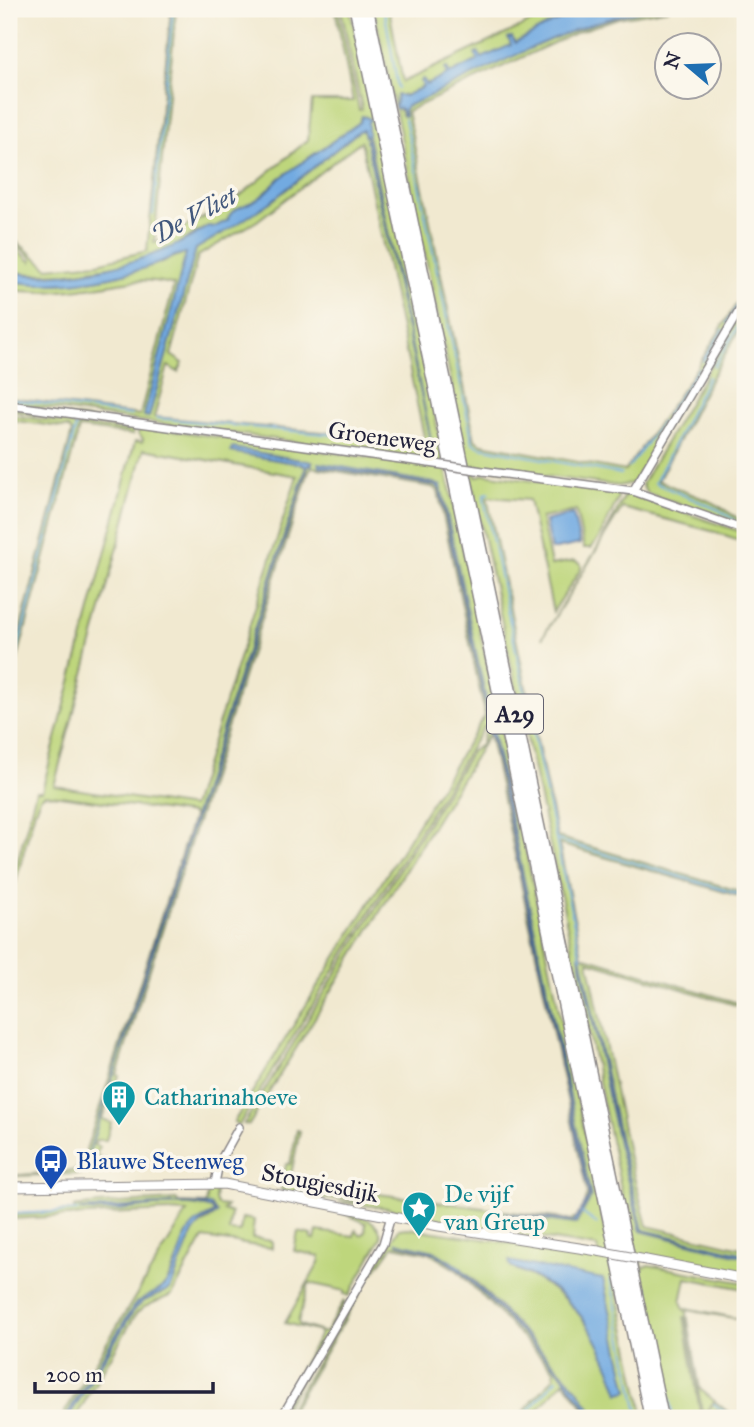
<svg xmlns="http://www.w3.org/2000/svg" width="754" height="1427" viewBox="0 0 754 1427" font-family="'IM FELL Great Primer',serif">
	<rect width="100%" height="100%" fill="#fbf7ec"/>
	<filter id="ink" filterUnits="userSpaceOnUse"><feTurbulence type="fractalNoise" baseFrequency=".0143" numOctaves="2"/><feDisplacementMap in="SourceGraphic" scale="14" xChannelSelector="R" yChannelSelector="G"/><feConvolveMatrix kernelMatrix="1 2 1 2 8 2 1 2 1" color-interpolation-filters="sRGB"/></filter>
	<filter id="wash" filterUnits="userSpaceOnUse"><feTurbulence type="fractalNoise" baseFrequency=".00686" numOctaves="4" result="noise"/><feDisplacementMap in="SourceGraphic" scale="28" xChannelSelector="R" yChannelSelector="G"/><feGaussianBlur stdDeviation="1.57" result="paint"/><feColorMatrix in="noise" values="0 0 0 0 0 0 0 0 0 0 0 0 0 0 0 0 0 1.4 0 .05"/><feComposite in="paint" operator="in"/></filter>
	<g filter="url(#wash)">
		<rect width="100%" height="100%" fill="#f1e9d0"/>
		<g fill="#bed67b" stroke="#707c5b" stroke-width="2" fill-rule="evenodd">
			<path d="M171 9H176L154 243 230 204 308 140 312 101H353L335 9H338L359 110 362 109 341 9H350L504 747 514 808H516L531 876 644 1418H597L577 1389 558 1368 471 1277 434 1251 396 1244 435 1253 461 1271 558 1370 594 1418H591L564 1381 530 1418H518L555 1376 553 1373 555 1371 458 1271 429 1253 393 1246 368 1280 287 1418H284L360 1289 399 1229 407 1228 599 1256 597 1247 477 1228 387 1208 339 1202 366 1201V1198L327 1199 281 1190 286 1164H290L297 1130 300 1131 290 1179 297 1183 571 1220C581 1217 587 1203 587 1192L489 734 249 1125 244 1124 471 752 481 745 486 727 484 726 239 1125 234 1122 485 715 438 491 432 487 312 467 309 471 137 1010 117 1075 119 1076C114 1091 107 1103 102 1119L111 1123 106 1140H96L94 1145 99 1147 96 1156 108 1160 105 1171 80 1172V1174L9 1176 71 1171 77 1169 82 1163 193 817 192 814 45 794 40 798 35 810 9 907V893L36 791H42L135 441 142 442 143 439 138 434 139 426 429 466 439 469 437 458 429 460 9 403V398L140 415 174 285C141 275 120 284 87 288 61 292 35 293 9 290V281C68 290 130 277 184 253H186L187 258 191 259 196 249 273 200 359 131 363 130 365 137 368 136 367 117 362 116 360 122 280 178C273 185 268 192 259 198 249 206 231 207 228 220L215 227 208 226 163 252 123 265 69 273 32 274 9 271V242L31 262 32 258 9 238V235L48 268 98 263 147 251ZM369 139 431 440 366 140ZM361 141 425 441 154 417 168 366 178 372 183 363 171 355 198 256 257 221ZM232 448 312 462 309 464 162 918 306 467 300 464 232 452ZM144 449 297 476 192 807 54 786ZM319 464 433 483 441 487 591 1197 576 1224 504 1214 574 1222 589 1197 492 738 488 730 490 727 440 491 438 487 434 485 320 466ZM511 1267 603 1279 627 1391 619 1392C598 1332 573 1291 511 1267Z"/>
			<path d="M374 9H389L403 82 559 9H590L550 24 515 43 509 39 512 45 481 59 475 54 478 60 450 74 447 68 445 69 448 75 427 85 423 80 424 87 406 95H401L394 106Z"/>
			<path d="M649 9H669L618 18 577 32 407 111 475 440 482 444 625 471 691 377 745 290V298L633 483 618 486 484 468 473 465 476 477 484 474 618 493V499L599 538 591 548H584L576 511 541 518 551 565 575 561 581 564V569L553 612 529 500 487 497 557 837 745 893V898L559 844 582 956 745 1005V1008L588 961 629 1158 647 1226 745 1249V1254L643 1230 624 1159 581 956 618 1143 641 1231 745 1257V1274L640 1255 643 1268 649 1265 745 1283V1289L686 1278 681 1302 685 1311 686 1308 745 1320 688 1310 687 1314 700 1389 735 1418H726L716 1410 709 1418H704L714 1402 706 1411 702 1412 686 1317H684L701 1418H668L561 896 471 478 395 108 398 107 403 116 405 115 404 110 407 106C486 72 564 24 649 9Z"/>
			<path d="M745 306V320L711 378 658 481 714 503 745 523V527L650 494 645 491 642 484Z"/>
			<path d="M9 408 133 425 134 428 133 435 79 428 9 691V674L14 652 9 649V634L10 632 19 634 72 432 68 428 9 420V415L69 423 76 427 80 425 129 431V428L9 411Z"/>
			<path d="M626 493 745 533V542L715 532 622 508 542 638 600 544Z"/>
			<path d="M209 1187 216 1188 215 1200 218 1205 227 1206 223 1210 231 1213 229 1231 240 1232 242 1218 254 1220 252 1238 272 1241V1248L203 1238 172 1295 146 1306 136 1314 75 1418H68L134 1310 144 1301 170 1289C180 1271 182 1246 195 1230 201 1222 211 1221 217 1213L210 1205H207L176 1204 79 1210C115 1215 177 1197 212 1209L214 1213 202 1219 191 1229 167 1282 161 1289 136 1303 65 1418H61L187 1212 167 1211 9 1219V1215L74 1211V1207L99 1204 177 1200 178 1203 206 1204Z"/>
			<path d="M341 1212C357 1214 381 1219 381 1238L349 1296 344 1294 345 1291 309 1283 298 1322 300 1325 325 1333 344 1301 345 1304 279 1418H276L320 1341 274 1418H271L318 1338 320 1332 285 1323 319 1263 320 1256 294 1251 298 1232 312 1235 311 1239 315 1240 317 1231 354 1236 356 1230 360 1235 365 1233 366 1223Z"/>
		</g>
		<g fill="#72aae1" stroke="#4a668e" stroke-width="2">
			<path d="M590 9H649C564 24 486 72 407 106L404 110 405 116H403L401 109 395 108 397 95 405 96 423 87 421 81 423 79 427 85 447 75 445 69 447 68 450 74 478 60 475 54 478 52 482 58 511 45 508 38 512 37 515 43 550 24Z"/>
			<path d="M362 116 371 119 368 122V136L365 137 363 130 359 131 273 200 233 227 196 249 149 417 144 416 186 253C170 256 152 267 135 271 95 282 50 288 9 281V271C63 286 165 259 208 226L215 227 228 220C229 208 249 205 259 198 268 192 273 185 280 178L360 122Z"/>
			<path d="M368 138 431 440 366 140Z"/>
			<path d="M232 448 312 462V465H308L85 1165 154 943 306 468 304 465 300 464 231 452Z"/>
			<path d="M319 463 433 483 441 486 591 1197 576 1224 504 1215 505 1213 574 1222 589 1197 492 738 488 730 490 726 440 489 434 485 319 466Z"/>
			<path d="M573 514 580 544 551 550 545 521Z"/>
			<path d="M579 956H581L619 1138 643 1230 745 1254V1257L641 1231 618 1143Z"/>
			<path d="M176 1204 210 1205 217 1214 202 1222 192 1234 170 1289 144 1301 134 1310 68 1418H65L133 1307C142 1296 156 1295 165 1285 180 1267 178 1239 195 1224 200 1219 208 1217 214 1213L212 1209C177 1196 115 1216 79 1210Z"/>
			<path d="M396 1242 434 1251 460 1267 558 1368 577 1389 597 1418H594L558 1370 461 1271 435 1253Z"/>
			<path d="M509 1261 603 1279 628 1391 619 1393C599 1334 573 1288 511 1267Z"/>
		</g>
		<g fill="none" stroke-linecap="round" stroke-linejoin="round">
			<g stroke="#72aae1" stroke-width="2">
				<path d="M384 9 398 88"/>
				<path d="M405 119 473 443 480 447 621 474"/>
				<path d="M153 214 173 9"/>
				<path d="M727 323 745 293"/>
				<path d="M703 361 723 330"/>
				<path d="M714 366 745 315"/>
				<path d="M708 377 655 483 719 510 734 520"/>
				<path d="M9 399 131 415"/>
				<path d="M666 416 699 368"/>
				<path d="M156 418 419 443"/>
				<path d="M629 467 662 422"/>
				<path d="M489 493 485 494 484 499 581 958"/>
				<path d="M9 682 76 426"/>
				<path d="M557 840 745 896"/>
				<path d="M582 1213 597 1224"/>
				<path d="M9 1214 78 1211"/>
				<path d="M610 1278 639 1418"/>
				<path d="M647 1287 673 1418"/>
				<path d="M714 1404 732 1418"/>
				<path d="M522 1418 557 1379"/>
			</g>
		</g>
	</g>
	<g filter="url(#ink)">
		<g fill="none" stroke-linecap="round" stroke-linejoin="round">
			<g stroke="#8a8686" stroke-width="10">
				<g id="minor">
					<path d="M9 405 429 463"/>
					<path d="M483 471 633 491 745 530"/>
					<path d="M633 491 745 301"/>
					<path d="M215 1183 219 1163 239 1127"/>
					<path d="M281 1418 383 1244 391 1216"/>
				</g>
			</g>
			<g stroke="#8a8686" stroke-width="11">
				<g id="tertiary">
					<path d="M9 1187 224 1184 439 1226 598 1251"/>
					<path d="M646 1260 745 1279"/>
				</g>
			</g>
			<g stroke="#8a8686" stroke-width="15">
				<g id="motorway">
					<path d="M356 9 651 1418"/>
					<path d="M367 9 662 1418"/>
				</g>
			</g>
			<use href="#minor" stroke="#fff" stroke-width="7"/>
			<use href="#tertiary" stroke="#fff" stroke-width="9"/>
			<use href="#motorway" stroke="#fff" stroke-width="12"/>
			<g stroke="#8a8686" stroke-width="10" stroke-linecap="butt">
				<path id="minor-bridge" d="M429 463 483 471"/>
			</g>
			<g stroke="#8a8686" stroke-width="11" stroke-linecap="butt">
				<path id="tertiary-bridge" d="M598 1251 646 1260"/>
			</g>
			<use href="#minor-bridge" stroke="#fff" stroke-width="7"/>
			<use href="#tertiary-bridge" stroke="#fff" stroke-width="9"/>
		</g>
	</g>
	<defs>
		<g id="building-pin" transform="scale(1.75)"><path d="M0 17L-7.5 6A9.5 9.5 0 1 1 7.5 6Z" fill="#0f9aa8" stroke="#fbf7ec"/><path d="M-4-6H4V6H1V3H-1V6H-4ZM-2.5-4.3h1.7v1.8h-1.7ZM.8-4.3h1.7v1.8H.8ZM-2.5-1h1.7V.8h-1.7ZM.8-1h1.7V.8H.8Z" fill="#fff"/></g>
		<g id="bus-pin" transform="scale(1.75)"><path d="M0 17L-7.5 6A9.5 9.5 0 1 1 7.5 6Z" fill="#1a4fb4" stroke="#fbf7ec"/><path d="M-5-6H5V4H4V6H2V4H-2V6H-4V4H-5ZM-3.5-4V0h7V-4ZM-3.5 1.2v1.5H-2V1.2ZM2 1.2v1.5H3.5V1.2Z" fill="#fff"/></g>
		<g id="sight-pin" transform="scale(1.75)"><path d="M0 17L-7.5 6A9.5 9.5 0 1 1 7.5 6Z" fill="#0f9aa8" stroke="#fbf7ec"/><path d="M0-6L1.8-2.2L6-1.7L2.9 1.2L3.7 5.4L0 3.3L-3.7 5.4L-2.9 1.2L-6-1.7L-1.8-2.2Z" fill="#fff"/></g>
	</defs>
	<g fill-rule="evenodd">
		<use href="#building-pin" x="119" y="1097"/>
		<use href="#bus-pin" x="51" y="1161"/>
		<use href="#sight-pin" x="419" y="1208"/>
	</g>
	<g text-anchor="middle" stroke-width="7" stroke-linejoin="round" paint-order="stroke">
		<rect fill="#fbf7ec" stroke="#636270" stroke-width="2" x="487" y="694.5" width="56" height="39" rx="5"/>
		<g font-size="23" font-weight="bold" fill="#22223b">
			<text x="515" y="722">A29</text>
		</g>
		<g font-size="24" fill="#22223b" stroke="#fbf7ec">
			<text transform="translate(382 437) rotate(8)" y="8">Groeneweg</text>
			<text transform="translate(320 1183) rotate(11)" y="8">Stougjesdijk</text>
		</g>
		<g font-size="24" fill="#0d838f" stroke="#fbf7ec" text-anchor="start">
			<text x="144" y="1105">Catharinahoeve</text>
			<text x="444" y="1202">De vijf<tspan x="444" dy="28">van Greup</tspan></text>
		</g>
		<g font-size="24" fill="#164399" stroke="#fbf7ec" text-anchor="start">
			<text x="76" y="1169">Blauwe Steenweg</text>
		</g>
		<g font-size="26" font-style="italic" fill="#42587d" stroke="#fbf7ec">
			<text transform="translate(194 215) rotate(-28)" y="9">De Vliet</text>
		</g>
	</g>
	<rect width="754" height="1427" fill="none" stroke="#fbf7ec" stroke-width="35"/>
	<g transform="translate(688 66) rotate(289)"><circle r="33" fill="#fbf7ec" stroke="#a4a2a5" stroke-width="2"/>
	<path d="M0-5L12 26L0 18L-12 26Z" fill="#1f6fb2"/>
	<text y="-10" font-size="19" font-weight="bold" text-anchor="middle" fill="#22223b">N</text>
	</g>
	<path d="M35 1382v10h178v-10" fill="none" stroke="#22223b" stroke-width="3.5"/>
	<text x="46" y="1382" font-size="21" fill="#22223b" stroke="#fbf7ec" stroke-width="5" paint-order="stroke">200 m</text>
</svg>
